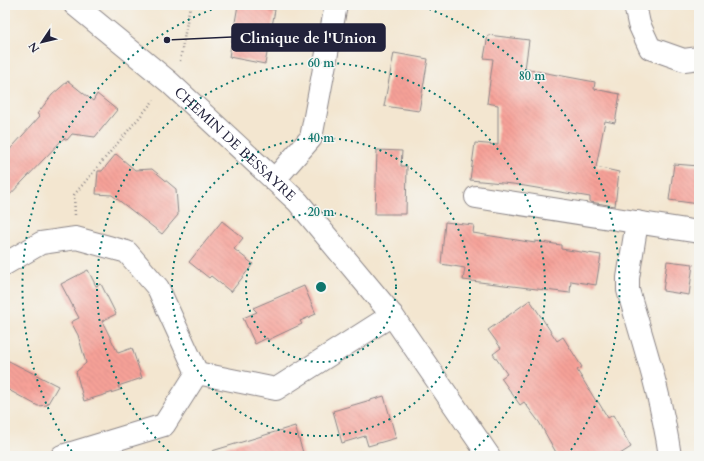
<svg xmlns="http://www.w3.org/2000/svg" width="704" height="461" viewBox="0 0 704 461" font-family="Cardo,serif">
	<defs>
		<pattern id="building-back-hatch" width="6" height="6" patternUnits="userSpaceOnUse"><rect width="6" height="6" fill="#f6a198"/><path d="M-1 5l2 2M0 0l6 6M5-1l2 2" fill="none" stroke="#d38a84"/></pattern>
	</defs>
	<rect width="100%" height="100%" fill="#f6f6f2"/>
	<filter id="ink" filterUnits="userSpaceOnUse"><feTurbulence type="fractalNoise" baseFrequency=".025" numOctaves="2"/><feDisplacementMap in="SourceGraphic" scale="8" xChannelSelector="R" yChannelSelector="G"/><feConvolveMatrix kernelMatrix="1 2 1 2 8 2 1 2 1" color-interpolation-filters="sRGB"/></filter>
	<filter id="wash" filterUnits="userSpaceOnUse"><feTurbulence type="fractalNoise" baseFrequency=".012" numOctaves="4" result="noise"/><feDisplacementMap in="SourceGraphic" scale="16" xChannelSelector="R" yChannelSelector="G"/><feGaussianBlur stdDeviation="0.9" result="paint"/><feColorMatrix in="noise" values="0 0 0 0 0 0 0 0 0 0 0 0 0 0 0 0 0 1.4 0 .05"/><feComposite in="paint" operator="in"/></filter>
	<g filter="url(#wash)">
		<rect width="100%" height="100%" fill="#f3e6d0"/>
		<g id="blocks">
			<g fill="url(#building-back-hatch)">
				<path d="M238 5H249L275 10 265 64 229 57Z"/>
				<path d="M488 35 529 40 525 69 595 82 594 89 620 94 615 123 605 121 596 167 619 172 615 206 590 202V197L513 184 470 180 475 143 498 145V105L487 103 493 59 484 58Z"/>
				<path d="M394 53 428 59 419 111 384 106Z"/>
				<path d="M68 81 93 101 97 94 117 110 95 137 72 134 67 140 64 138 5 200V155L40 116 37 114 52 95Z"/>
				<path d="M377 150 402 151 401 166H407L406 214H375Z"/>
				<path d="M116 154 135 170 152 169 176 189 178 215 162 234 112 195 96 194 98 171H102Z"/>
				<path d="M674 164 699 166V204L669 200Z"/>
				<path d="M222 221 243 238 234 249 253 264 231 292 211 276 209 278 189 262Z"/>
				<path d="M445 222 474 225 473 233 535 243V241L561 245V249L601 255 596 285 571 281 570 293 463 280 465 268 441 264Z"/>
				<path d="M667 261 693 264 689 295 663 291Z"/>
				<path d="M88 270 96 286 101 284 116 314 102 321 118 353 132 348 142 378 118 386 120 390 84 401 76 372 86 363 78 335 71 322 79 318 61 284Z"/>
				<path d="M304 286 316 314 300 321 302 324 268 340 267 338 255 344 243 318 257 312 253 308Z"/>
				<path d="M530 300 557 341 563 337 582 367 577 370 596 401 597 400 608 418 613 415 631 447 617 456H558L539 422 524 402 520 405 501 378 507 374 493 354 501 348 488 330Z"/>
				<path d="M5 359 58 386 47 405 38 406 5 388Z"/>
				<path d="M384 396 396 438 368 446 365 436 342 443 333 411Z"/>
				<path d="M295 426 304 456H213L212 451Z"/>
			</g>
		</g>
	</g>
	<g filter="url(#ink)">
		<use href="#blocks" fill-opacity="0" stroke="#8a8486" stroke-width="1"/>
		<g fill="none" stroke-linecap="round" stroke-linejoin="round">
			<g stroke="#8a8486" stroke-width="24">
				<g id="minor">
					<path d="M635 5 639 24 650 48 684 60 699 58"/>
					<path d="M275 179 311 138 336 5"/>
					<path d="M476 197 699 232"/>
					<path d="M637 222 628 278V290C644 345 662 399 670 456"/>
					<path d="M5 264 41 243 76 238 127 252 158 288 197 373"/>
					<path d="M62 456 164 425 197 373 276 389 392 315"/>
				</g>
			</g>
			<g stroke="#8a8486" stroke-width="24">
				<g id="tertiary">
					<path id="s1" d="M75 5 169 82 298 202 392 315 489 456"/>
				</g>
			</g>
			<g stroke="#8a8486" stroke-width="2.5" stroke-dasharray="1 3" stroke-linecap="butt">
				<path d="M180 61 190 5"/>
				<path d="M75 215 74 195 154 100"/>
			</g>
			<use href="#minor" stroke="#fff" stroke-width="22"/>
			<use href="#tertiary" stroke="#fff" stroke-width="22"/>
		</g>
	</g>
	<g fill="none" stroke="#0f766e" stroke-width="2" stroke-dasharray="2 4">
		<circle cx="321" cy="287" r="75"/>
		<circle cx="321" cy="287" r="149"/>
		<path d="M173 455A224 224 0 1 1 469 455"/>
		<path d="M75 456A298 298 0 0 1 224 5M418 5A298 298 0 0 1 567 456"/>
	</g>
	<g text-anchor="middle" stroke-width="3" stroke-linejoin="round" paint-order="stroke">
		<g font-size="14" fill="#22223b" stroke="#f6f6f2">
			<text dy="5" stroke="none"><textPath href="#s1" startOffset="212">CHEMIN DE BESSAYRE</textPath></text>
		</g>
	</g>
	<circle cx="321" cy="287" r="6" fill="#0f766e" stroke="#f6f6f2" stroke-width="2"/>
	<g font-size="12" text-anchor="middle" font-weight="bold" fill="#0f766e" stroke="#f6f6f2" stroke-width="3" stroke-linejoin="round" paint-order="stroke">
		<text x="321" y="67">60 m</text>
		<text x="532" y="80">80 m</text>
		<text x="321" y="142">40 m</text>
		<text x="321" y="216">20 m</text>
	</g>
	<path fill="none" stroke="#22223b" stroke-width="1.5" d="M167 40L232 37"/>
	<circle fill="#22223b" stroke="#f6f6f2" stroke-width="1.5" cx="167" cy="40" r="4"/>
	<rect fill="#22223b" stroke="#22223b" stroke-width="1.5" x="232" y="24" width="153" height="27" rx="4"/>
	<g font-size="15" text-anchor="middle" font-weight="bold" fill="#fff">
		<text x="308" y="43">Clinique de l'Union</text>
	</g>
	<rect width="704" height="461" fill="none" stroke="#f6f6f2" stroke-width="20"/>
	<g transform="translate(42 42) rotate(235)" stroke="#f6f6f2" stroke-width="3" paint-order="stroke">
	<path d="M0-3L7 15L0 10L-7 15Z" fill="#22223b"/>
	<text y="-6" font-size="11" font-weight="bold" text-anchor="middle" fill="#22223b">N</text>
	</g>
</svg>
